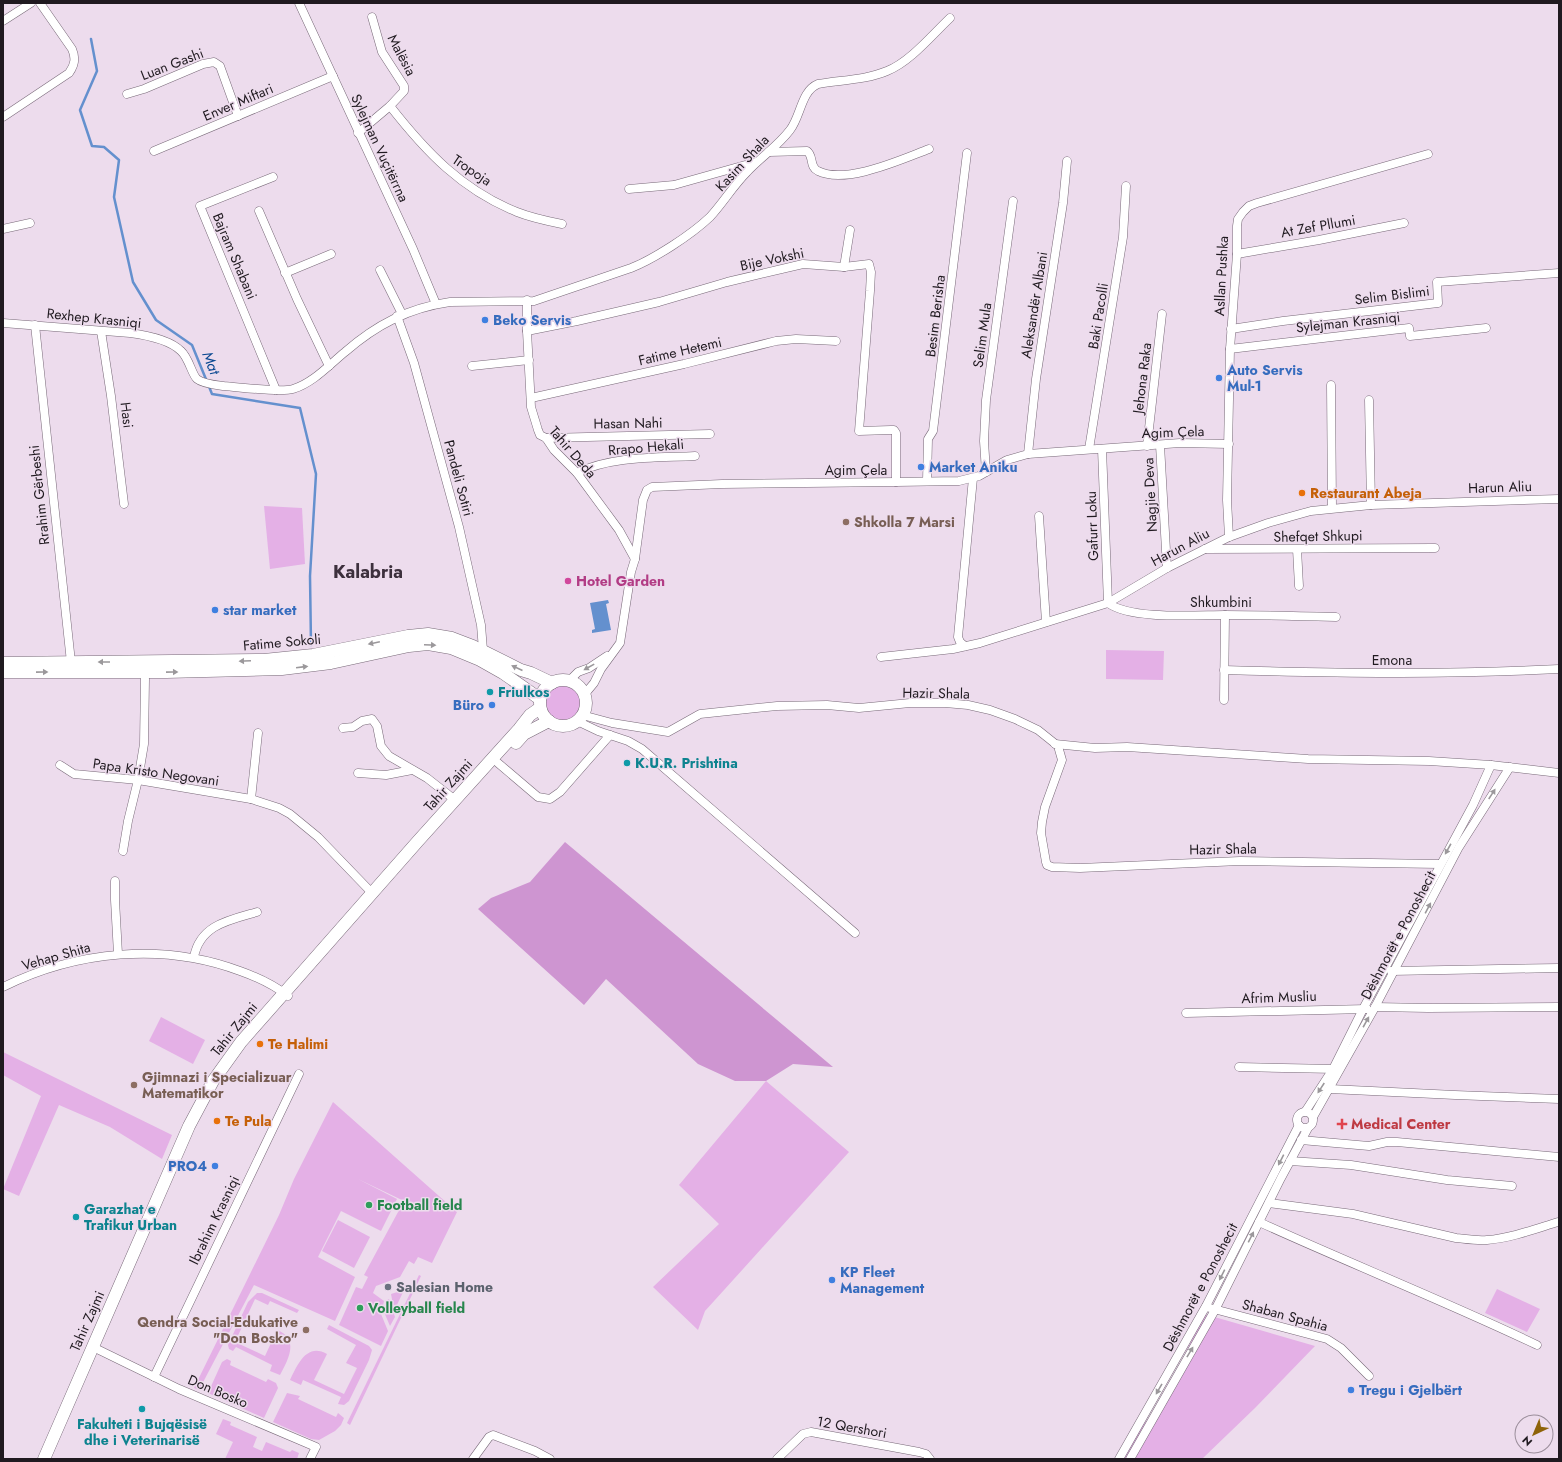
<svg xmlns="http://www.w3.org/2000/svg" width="1562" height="1462" viewBox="0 0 1562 1462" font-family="Jost,sans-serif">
	<rect width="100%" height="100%" fill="#eddced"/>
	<g fill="#e4b0e6">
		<path d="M264 506 302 508 305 564 270 569Z"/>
		<path d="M1106 650 1164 651 1163 680 1106 679Z"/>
		<circle cx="563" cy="703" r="18"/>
		<path d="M161 1017 205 1040 193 1064 149 1041Z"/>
		<path d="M3 1052 172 1135 162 1159 110 1127 59 1105 19 1196 3 1189 41 1096 3 1075Z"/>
		<path d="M766 1081 849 1152 705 1311 698 1330 653 1287 719 1224 679 1185Z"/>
		<path d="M333 1102 457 1212 432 1263 418 1257 414 1264 409 1261 400 1277 376 1286 373 1293 384 1301 381 1314 388 1331 381 1346 339 1325 356 1287 362 1289 368 1277 364 1275 404 1201 358 1179 397 1199 381 1231 341 1211 318 1257 355 1277 335 1321 254 1285 199 1390 194 1388 279 1215 294 1179Z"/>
		<path d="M338 1220 370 1237 354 1268 322 1251Z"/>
		<path d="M419 1275 421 1276 350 1425 347 1423Z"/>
		<path d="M1497 1289 1540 1309 1527 1332 1485 1313Z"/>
		<path d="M404 1290 396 1307 393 1305 391 1294Z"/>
		<path d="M257 1293H262L299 1310 297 1313 270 1301 268 1305 255 1299 235 1342 265 1356 277 1330C300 1339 288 1360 280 1375L270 1371 272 1365 236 1347 233 1351 229 1349 228 1345 248 1302Z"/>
		<path d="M389 1299 395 1317 390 1326 384 1312 386 1301Z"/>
		<path d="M1204 1314 1315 1346 1255 1408 1202 1459H1120L1134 1437 1164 1398Z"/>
		<path d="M329 1325 369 1346 372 1350 369 1360 349 1401 344 1405 338 1404 341 1397 303 1380 301 1385 290 1380C297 1365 307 1342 327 1354L314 1380 344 1394 357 1368 346 1363 356 1345 327 1329Z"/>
		<path d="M227 1359 231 1361 230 1365 266 1382 268 1379 276 1383 278 1388 264 1418 208 1393 222 1362Z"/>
		<path d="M287 1393 300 1396 298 1399 336 1417 338 1413 344 1418 341 1425 335 1431 319 1440 311 1439 273 1422Z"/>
		<path d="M223 1419 231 1422 230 1425 257 1437 253 1447 262 1451 266 1442 290 1452 292 1450 299 1453 297 1459H225L233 1442 216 1434Z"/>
	</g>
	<path fill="#ce95d1" d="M565 842 833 1067 793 1064 766 1081H735L698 1064 606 979 584 1005 478 909 491 898 530 882Z"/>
	<path fill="#6490ce" d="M608 600 609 603 606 604 611 630 592 633V630L595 629 590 603Z"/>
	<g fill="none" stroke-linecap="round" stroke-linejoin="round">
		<path stroke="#6490ce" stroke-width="2.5" d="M91 39 97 71 80 110 92 146 104 147 119 160 114 197 133 282 156 320 192 345 212 394 300 408 316 474 310 576 311 645"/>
		<g stroke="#786978" stroke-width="9">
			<g id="street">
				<path d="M299 3 413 249 436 304"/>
				<path d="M3 21 31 3"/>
				<path d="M127 94 144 89 203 64 214 62 220 66 238 116"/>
				<path d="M390 106C426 152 462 190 517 212 532 218 547 221 562 224"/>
				<path d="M3 117 69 73C75 65 76 58 72 49L40 3"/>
				<path d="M358 133 390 106 404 91V86L382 52 372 17"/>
				<path d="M154 151 333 76"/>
				<path d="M769 152 807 151C814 156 809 167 818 171 846 185 902 159 929 149"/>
				<path d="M273 177 200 206 276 390"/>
				<path d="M629 189 674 185 756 162"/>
				<path d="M259 211 297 299 329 366"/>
				<path d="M3 229 30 223"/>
				<path d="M1237 254 1319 240 1404 223"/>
				<path d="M844 267 850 230"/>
				<path d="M380 270 402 314"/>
				<path d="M285 273 331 254"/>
				<path d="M527 300V331L531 407 538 430 540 435 546 438 554 450 577 473 619 530 635 559"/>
				<path d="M397 316 414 363 459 527 481 625 483 650"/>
				<path d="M3 323 130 333C145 335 170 340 181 351 189 358 192 375 197 379 203 384 216 385 224 386 239 387 280 393 293 389 313 383 329 365 345 352 376 325 408 308 450 302L534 301 631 268C654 259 691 235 710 217 723 203 733 186 747 172 761 157 778 146 790 130 801 116 801 91 818 84 840 80 866 80 887 71 910 62 932 35 950 18"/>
				<path d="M35 325 71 662"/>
				<path d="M1231 329 1283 321 1438 303 1437 282 1559 273"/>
				<path d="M101 331 111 396 124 504"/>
				<path d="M527 331 577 321 659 302 727 282 803 264 844 267 869 264 871 272 870 291 859 431 891 430H894L896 433V482"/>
				<path d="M1230 349 1409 328 1410 336 1486 328"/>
				<path d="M472 366 529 360"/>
				<path d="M1331 385 1332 508"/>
				<path d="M531 398 684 364 776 341 796 339 836 341"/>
				<path d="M1369 400 1371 505"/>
				<path d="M546 438 710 434"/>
				<path d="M1160 445 1167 568"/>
				<path d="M1147 446 1162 314"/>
				<path d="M1089 449 1123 237 1126 186"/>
				<path d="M1102 449 1108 603C1131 620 1196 615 1225 615 1262 615 1299 616 1336 617"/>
				<path d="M1028 454 1036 379 1063 203 1067 161"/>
				<path d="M986 472 984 441 986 400 1013 201"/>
				<path d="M577 473C610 456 657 458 695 456"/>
				<path d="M927 481 928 439 933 431 967 153"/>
				<path d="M1039 516 1046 622"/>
				<path d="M1229 537 1227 500 1230 349 1237 254V226L1238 219 1243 212 1249 206 1257 203 1428 154"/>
				<path d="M1205 549 1435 548"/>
				<path d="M1297 549 1299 586"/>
				<path d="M965 646 960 642 958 637 973 478"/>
				<path d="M881 657 953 649 980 643 1108 603 1167 568 1229 537 1268 523 1311 511 1371 505 1559 499"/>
				<path d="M1224 670C1336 673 1447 675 1559 669"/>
				<path d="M569 681 578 672 589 668 607 656"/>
				<path d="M584 695 594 683 601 669 620 643 631 572 635 559 643 500 647 490 652 487 722 484 896 482 959 481 979 476 1007 460 1028 454 1180 443 1229 444"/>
				<path d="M1224 700 1225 615"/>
				<path d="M582 715 612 723 668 732 700 714 777 706 827 705 859 708 910 703H945L968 705 990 710 1015 719 1038 730 1058 746 1062 760 1045 807 1042 822 1041 833 1046 862 1047 865 1052 867 1080 868 1240 861 1440 864"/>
				<path d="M577 721 598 731 628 741 642 749 855 933"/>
				<path d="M343 728 353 727 362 721 372 719 377 726 381 746 389 756 427 778 455 800"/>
				<path d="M1055 744 1095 748 1127 747 1308 759 1429 761 1491 765 1559 773"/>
				<path d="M498 763 538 797 550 799 560 792 610 735"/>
				<path d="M60 765 74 774 138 780 251 799 279 808 290 814 318 837 372 893"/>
				<path d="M358 773 386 775 412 770"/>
				<path d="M251 799 258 733"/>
				<path d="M123 851 128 821 138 780 144 744 145 679 143 672"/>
				<path d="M115 881V900L118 954"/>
				<path d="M194 957C200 925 229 920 257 912"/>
				<path d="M1391 971 1559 968"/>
				<path d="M3 987C76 951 163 942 240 971 257 977 274 985 288 996"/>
				<path d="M1375 1007 1428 1008 1559 1007"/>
				<path d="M1186 1013 1367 1009"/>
				<path d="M1239 1067 1336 1069"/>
				<path d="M1330 1089 1455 1095 1559 1099"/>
				<path d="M1305 1112 1333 1069 1363 1009 1473 805 1491 765"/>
				<circle cx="1305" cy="1120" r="8"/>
				<path d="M1313 1117 1374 1009 1459 847 1510 767"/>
				<path d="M1301 1140 1369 1146 1387 1142H1397L1559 1157"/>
				<path d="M1290 1161 1351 1165 1447 1180 1512 1186"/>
				<path d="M1269 1203 1353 1214 1456 1238C1466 1239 1477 1241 1487 1240 1511 1238 1535 1229 1558 1222"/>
				<path d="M1259 1222C1351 1264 1445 1301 1537 1345"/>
				<path d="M1210 1308 1327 1339 1341 1348 1369 1376"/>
				<path d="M99 1350 179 1389 316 1447 310 1459"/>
				<path d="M154 1377 299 1074"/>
				<path d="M473 1459 489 1437 493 1435 535 1451 550 1459"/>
				<path d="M777 1459 803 1434 811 1432 919 1452 926 1454 930 1459"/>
				<path d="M1119 1459 1206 1306 1299 1125"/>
				<path d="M1130 1459 1215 1310 1281 1178 1308 1128"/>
			</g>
		</g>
		<g stroke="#786978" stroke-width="13">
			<g id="secondary">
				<path d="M3 663 264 660 313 655 408 636 428 634 452 638 473 646 521 670 531 673 552 683"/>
				<path d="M3 672H166L282 669 331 663 409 646 428 644 451 648 480 660 503 673 540 699"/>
				<circle cx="563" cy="703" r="23"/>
				<path d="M516 743 524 734 549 721"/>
				<path d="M44 1459 189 1126 213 1081 241 1042 418 841 519 729 530 715 540 708"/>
			</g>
		</g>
		<use href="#street" stroke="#fff" stroke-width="8"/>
		<use href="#secondary" stroke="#fff" stroke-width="12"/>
	</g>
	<defs><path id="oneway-solid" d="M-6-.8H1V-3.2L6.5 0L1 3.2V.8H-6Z"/></defs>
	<g fill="#9b989b">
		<use href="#oneway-solid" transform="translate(374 643) rotate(168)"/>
		<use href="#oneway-solid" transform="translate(430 645) rotate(3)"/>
		<use href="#oneway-solid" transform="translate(245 661) rotate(178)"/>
		<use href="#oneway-solid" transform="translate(104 662) rotate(-180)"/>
		<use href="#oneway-solid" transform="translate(302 667) rotate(-7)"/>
		<use href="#oneway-solid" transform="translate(589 667) rotate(151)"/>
		<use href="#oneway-solid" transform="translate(517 668) rotate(-156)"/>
		<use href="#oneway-solid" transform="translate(42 672) rotate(-1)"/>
		<use href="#oneway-solid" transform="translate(172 672) rotate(-1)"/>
		<use href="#oneway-solid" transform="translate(1492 794) rotate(-57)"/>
		<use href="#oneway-solid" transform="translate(1448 849) rotate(119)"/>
		<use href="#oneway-solid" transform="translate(1428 908) rotate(-62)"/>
		<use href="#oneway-solid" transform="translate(1366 1022) rotate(-61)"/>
		<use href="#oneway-solid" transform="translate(1321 1088) rotate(123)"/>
		<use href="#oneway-solid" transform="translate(1281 1160) rotate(117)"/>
		<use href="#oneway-solid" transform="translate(1251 1237) rotate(-63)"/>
		<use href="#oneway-solid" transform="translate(1222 1275) rotate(117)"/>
		<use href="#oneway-solid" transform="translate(1190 1352) rotate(-59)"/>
		<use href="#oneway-solid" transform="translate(1159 1389) rotate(120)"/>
	</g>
	<g fill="#3f7fe0" stroke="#eddced" stroke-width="1.5">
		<circle cx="485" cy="320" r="4"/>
		<circle cx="1219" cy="378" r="4"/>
		<circle cx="921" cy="467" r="4"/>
		<circle cx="215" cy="610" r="4"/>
		<circle cx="492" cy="705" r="4"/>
		<circle cx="215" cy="1166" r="4"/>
		<circle cx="832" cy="1280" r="4"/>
		<circle cx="1351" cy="1390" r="4"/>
	</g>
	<g fill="#e8710a" stroke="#eddced" stroke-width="1.5">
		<circle cx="1302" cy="493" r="4"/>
		<circle cx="260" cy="1044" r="4"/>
		<circle cx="217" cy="1121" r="4"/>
	</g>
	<g fill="#8d6e63" stroke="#eddced" stroke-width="1.5">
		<circle cx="846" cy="522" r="4"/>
		<circle cx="134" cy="1085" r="4"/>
		<circle cx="306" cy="1330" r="4"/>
	</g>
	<circle fill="#d1479c" stroke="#eddced" stroke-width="1.5" cx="568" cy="581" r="4"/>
	<g fill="#0f9aa8" stroke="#eddced" stroke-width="1.5">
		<circle cx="490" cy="692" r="4"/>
		<circle cx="627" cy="763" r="4"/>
		<circle cx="76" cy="1217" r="4"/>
		<circle cx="142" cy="1409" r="4"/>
	</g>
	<path fill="#e0444e" stroke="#eddced" stroke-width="1.5" d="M1340 1118h4v4h4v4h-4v4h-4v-4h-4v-4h4z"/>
	<g fill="#2e9e5b" stroke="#eddced" stroke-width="1.5">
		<circle cx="369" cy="1205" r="4"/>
		<circle cx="360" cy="1308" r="4"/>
	</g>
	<circle fill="#6b7280" stroke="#eddced" stroke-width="1.5" cx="388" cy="1287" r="4"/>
	<g text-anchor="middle" stroke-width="3" stroke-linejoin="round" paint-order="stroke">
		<g font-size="14" fill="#201a20" stroke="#eddced">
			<text transform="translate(402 55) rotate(62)" y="5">Malësia</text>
			<text transform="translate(172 64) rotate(-21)" y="5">Luan Gashi</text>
			<text transform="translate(238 102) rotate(-23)" y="5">Enver Miftari</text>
			<text transform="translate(380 148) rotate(65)" y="5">Sylejman Vuçitërrna</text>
			<text transform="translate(742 163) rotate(-47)" y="5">Kasim Shala</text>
			<text transform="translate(472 170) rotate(34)" y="5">Tropoja</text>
			<text transform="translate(1318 226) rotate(-10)" y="5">At Zef Pllumi</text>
			<text transform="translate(235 256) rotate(67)" y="5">Bajram Shabani</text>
			<text transform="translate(772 259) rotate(-12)" y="5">Bije Vokshi</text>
			<text transform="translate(1221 276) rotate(-87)" y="5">Asllan Pushka</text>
			<text transform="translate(1392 295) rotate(-7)" y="5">Selim Bislimi</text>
			<text transform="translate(1034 305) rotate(-81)" y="5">Aleksandër Albani</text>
			<text transform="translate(935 316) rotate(-83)" y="5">Besim Berisha</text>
			<text transform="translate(1098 316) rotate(-81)" y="5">Baki Pacolli</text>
			<text transform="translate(94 318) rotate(6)" y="5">Rexhep Krasniqi</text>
			<text transform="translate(1348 322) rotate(-6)" y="5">Sylejman Krasniqi</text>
			<text transform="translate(982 335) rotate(-82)" y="5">Selim Mula</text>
			<text transform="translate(680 351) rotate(-13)" y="5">Fatime Hetemi</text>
			<text transform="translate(1142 378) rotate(-83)" y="5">Jehona Raka</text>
			<text transform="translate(127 415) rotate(83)" y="5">Hasi</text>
			<text transform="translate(628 423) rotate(-1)" y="5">Hasan Nahi</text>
			<text transform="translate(1173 432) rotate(-2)" y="5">Agim Çela</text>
			<text transform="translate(646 447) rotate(-5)" y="5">Rrapo Hekali</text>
			<text transform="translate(573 452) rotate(49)" y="5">Tahir Deda</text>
			<text x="856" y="475">Agim Çela</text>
			<text transform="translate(459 478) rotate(75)" y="5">Pandeli Sotiri</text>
			<text transform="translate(1500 487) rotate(-2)" y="5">Harun Aliu</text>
			<text transform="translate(39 495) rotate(-96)" y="5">Rrahim Gërbeshi</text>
			<text transform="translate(1150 495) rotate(-93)" y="5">Nagjie Deva</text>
			<text transform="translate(1092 526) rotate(-92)" y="5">Gafurr Loku</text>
			<text transform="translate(1318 536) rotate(-1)" y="5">Shefqet Shkupi</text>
			<text transform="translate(1180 547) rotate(-28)" y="5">Harun Aliu</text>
			<text x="1221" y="607">Shkumbini</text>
			<text transform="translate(282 642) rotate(-5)" y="5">Fatime Sokoli</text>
			<text x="1392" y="665">Emona</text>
			<text transform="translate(936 693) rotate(1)" y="5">Hazir Shala</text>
			<text transform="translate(156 772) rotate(8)" y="5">Papa Kristo Negovani</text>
			<text transform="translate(448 785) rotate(-48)" y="5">Tahir Zajmi</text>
			<text transform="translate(1223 849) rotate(-1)" y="5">Hazir Shala</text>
			<text transform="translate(1398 935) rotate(-62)" y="5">Dëshmorët e Ponoshecit</text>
			<text transform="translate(56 956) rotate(-16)" y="5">Vehap Shita</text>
			<text transform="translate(1279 997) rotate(-2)" y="5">Afrim Musliu</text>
			<text transform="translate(234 1029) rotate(-51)" y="5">Tahir Zajmi</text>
			<text transform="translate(214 1220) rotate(-64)" y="5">Ibrahim Krasniqi</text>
			<text transform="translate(1200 1287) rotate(-62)" y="5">Dëshmorët e Ponoshecit</text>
			<text transform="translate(1285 1315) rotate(15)" y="5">Shaban Spahia</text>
			<text transform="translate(87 1321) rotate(-66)" y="5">Tahir Zajmi</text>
			<text transform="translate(218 1391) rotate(23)" y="5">Don Bosko</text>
			<text transform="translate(852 1427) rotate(10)" y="5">12 Qershori</text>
		</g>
		<g font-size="14" font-weight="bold" fill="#366cbe" stroke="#eddced" text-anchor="start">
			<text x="493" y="325">Beko Servis</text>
			<text x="1227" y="375">Auto Servis<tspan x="1227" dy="16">Mul-1</tspan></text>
			<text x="929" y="472">Market Aniku</text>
			<text x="223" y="615">star market</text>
			<text x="484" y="710" text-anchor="end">Büro</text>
			<text x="207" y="1171" text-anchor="end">PRO4</text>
			<text x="840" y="1277">KP Fleet<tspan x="840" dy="16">Management</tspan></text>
			<text x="1359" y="1395">Tregu i Gjelbërt</text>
		</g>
		<g font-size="14" font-weight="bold" fill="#c56008" stroke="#eddced" text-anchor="start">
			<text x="1310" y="498">Restaurant Abeja</text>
			<text x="268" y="1049">Te Halimi</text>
			<text x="225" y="1126">Te Pula</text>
		</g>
		<g font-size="14" font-weight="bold" fill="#785e54" stroke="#eddced" text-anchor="start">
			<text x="854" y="527">Shkolla 7 Marsi</text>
			<text x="142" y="1082">Gjimnazi i Specializuar<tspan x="142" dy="16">Matematikor</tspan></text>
			<text x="298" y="1327" text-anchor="end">Qendra Social-Edukative<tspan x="298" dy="16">"Don Bosko"</tspan></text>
		</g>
		<g font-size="14" font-weight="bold" fill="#b23c85" stroke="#eddced" text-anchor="start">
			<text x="576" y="586">Hotel Garden</text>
		</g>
		<g font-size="14" font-weight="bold" fill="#0d838f" stroke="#eddced" text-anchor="start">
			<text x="498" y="697">Friulkos</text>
			<text x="635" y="768">K.U.R. Prishtina</text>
			<text x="84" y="1214">Garazhat e<tspan x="84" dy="16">Trafikut Urban</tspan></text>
			<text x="142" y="1429" text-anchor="middle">Fakulteti i Bujqësisë<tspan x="142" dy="16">dhe i Veterinarisë</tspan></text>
		</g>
		<g font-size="14" font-weight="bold" fill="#be3a42" stroke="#eddced" text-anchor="start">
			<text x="1351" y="1129">Medical Center</text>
		</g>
		<g font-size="14" font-weight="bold" fill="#27864d" stroke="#eddced" text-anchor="start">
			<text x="377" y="1210">Football field</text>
			<text x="368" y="1313">Volleyball field</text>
		</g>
		<g font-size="14" font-weight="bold" fill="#5b616d" stroke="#eddced" text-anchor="start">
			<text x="396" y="1292">Salesian Home</text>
		</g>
		<g font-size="15" font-style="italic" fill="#0a4891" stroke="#eddced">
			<text transform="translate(211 363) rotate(68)" y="5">Mat</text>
		</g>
		<g font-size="18" font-weight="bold" fill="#3d303d" stroke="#eddced">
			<text x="368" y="578">Kalabria</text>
		</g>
	</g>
	<rect width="1562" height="1462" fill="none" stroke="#201a20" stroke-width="8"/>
	<g transform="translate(1534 1434) rotate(224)"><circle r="19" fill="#eddced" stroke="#9b8e9b"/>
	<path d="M0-3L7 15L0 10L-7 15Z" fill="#8e6309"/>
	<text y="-6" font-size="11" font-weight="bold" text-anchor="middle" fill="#201a20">N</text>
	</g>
</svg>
